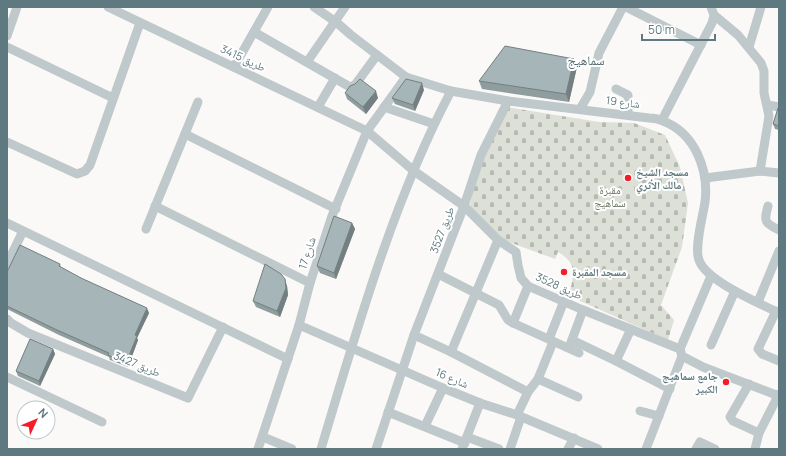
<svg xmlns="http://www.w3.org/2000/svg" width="786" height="456" viewBox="0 0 786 456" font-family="Manrope,'Noto Naskh Arabic',sans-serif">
	<defs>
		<pattern id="cemetery-stones" width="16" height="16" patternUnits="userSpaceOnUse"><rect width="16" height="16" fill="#dce0d6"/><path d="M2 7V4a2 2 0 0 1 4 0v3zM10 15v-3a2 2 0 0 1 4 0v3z" fill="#b6bab3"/></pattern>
	</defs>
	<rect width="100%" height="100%" fill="#faf9f7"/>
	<path fill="url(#cemetery-stones)" d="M507 107 599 122 634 123 665 135 680 167 688 203 682 247 661 305 674 320 668 340 569 296C573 276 579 264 558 252L555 259 506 241 468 214 476 177Z"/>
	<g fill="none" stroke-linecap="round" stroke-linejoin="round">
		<g stroke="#bfc8ca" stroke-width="9">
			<path d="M108 7 367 131 414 171 464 206 498 240 516 252 518 265 521 278 528 286 583 310 680 349"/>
			<path d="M314 7 336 22 351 35 406 77 451 91 508 101 649 118C653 118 659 119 663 121 695 133 709 170 705 202 703 216 694 247 699 260 706 281 759 303 779 313"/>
			<path d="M626 7 701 45"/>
			<path d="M714 15 738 35 761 63 764 71V93L769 116 760 171"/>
			<path d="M254 32 350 87 355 85 377 55"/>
			<path d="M7 36 17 7"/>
			<path d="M7 47 113 98"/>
			<path d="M749 47 761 7"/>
			<path d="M307 62 345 7"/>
			<path d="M234 67 268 7"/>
			<path d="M616 89 628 95V115"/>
			<path d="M768 105 779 107"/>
			<path d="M318 107 335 78"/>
			<path d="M384 107 434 124"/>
			<path d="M580 109 590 92 599 53 623 7"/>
			<path d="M662 120 712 23 714 15 711 7"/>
			<path d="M185 134 336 209"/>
			<path d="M7 142 77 174 85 171 90 165 140 23"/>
			<path d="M705 178 760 171 779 173"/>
			<path d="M155 206 310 283"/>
			<path d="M768 206C764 221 764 223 779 230"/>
			<path d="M7 223 288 359"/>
			<path d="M146 229 198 102"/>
			<path d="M7 264 23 231"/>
			<path d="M438 274 499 305 508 320 513 323 579 353"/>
			<path d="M758 302 779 251"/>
			<path d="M776 311 758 349 762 354 779 361"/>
			<path d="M7 319 11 323 28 333 188 398 223 327"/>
			<path d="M513 323 528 286"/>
			<path d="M299 325 443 388 480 403 517 415 598 449"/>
			<path d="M414 335 451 352 528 392"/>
			<path d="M549 339 564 301"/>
			<path d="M572 340 616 361 631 329"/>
			<path d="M570 345 583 310"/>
			<path d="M711 345 735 291"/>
			<path d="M680 349 682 356 703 367 779 396"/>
			<path d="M680 349 711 276"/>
			<path d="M451 352 498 240"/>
			<path d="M616 361 670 389"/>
			<path d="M7 377 102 422"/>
			<path d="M538 379 578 397"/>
			<path d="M749 384 730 417 733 421 759 433"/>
			<path d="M640 411 659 416"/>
			<path d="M388 412 465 443"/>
			<path d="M517 415 528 392 538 379 553 342"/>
			<path d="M425 426 443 388"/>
			<path d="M263 437 292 449"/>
			<path d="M467 437 499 449"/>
			<path d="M258 449 299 325 310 283 332 216 367 131 406 77"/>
			<path d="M321 449C357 329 393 201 451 91"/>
			<path d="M376 449 414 335 464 206 481 155 508 101"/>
			<path d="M462 449 480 403"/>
			<path d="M510 449 521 417"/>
			<path d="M568 449 574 438"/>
			<path d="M646 449 682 356"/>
			<path d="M696 449 700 442 715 449"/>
			<path d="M755 449 759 433 779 394"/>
		</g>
	</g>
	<g fill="#8f9d9e">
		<path d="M577 67 569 102 482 89 479 81Z"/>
		<path d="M424 90 415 111 395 104 392 98Z"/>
		<path d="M345 93 378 98 366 114 347 99Z"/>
		<path d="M779 107V130L775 129 773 124Z"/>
		<path d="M352 223 355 229 336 279 320 273 317 266Z"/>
		<path d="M60 264 61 268 149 313 137 338 138 340 128 367 110 360 109 357 59 335 7 309V272Z"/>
		<path d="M287 286 288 295 280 317 256 307 253 301Z"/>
		<path d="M53 349 55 354 40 386 18 376 16 371Z"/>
	</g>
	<g fill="#747f81">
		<path d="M574 59 577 67 569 102 566 94Z"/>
		<path d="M422 83 424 90 415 111 413 105Z"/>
		<path d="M376 91 378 98 366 114 363 107Z"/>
		<path d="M352 223 355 229 336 279 334 273Z"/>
		<path d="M285 279 287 286 288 295 280 317 277 311Z"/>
		<path d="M147 308 149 313 137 338 138 340 128 367 126 363 135 335Z"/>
		<path d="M53 349 55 354 40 386 39 381Z"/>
	</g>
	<g fill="#a6b6b8" stroke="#747f81">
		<path d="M505 46 574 59 566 94 479 81Z"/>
		<path d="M360 79 376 91 363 107 345 93 350 86 355 84Z"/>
		<path d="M406 79 422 83 413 105 392 98Z"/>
		<path d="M779 107V126L773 124 778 108Z"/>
		<path d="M334 216 352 223 334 273 317 266Z"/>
		<path d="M20 245 60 264 59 266 81 278 147 308 135 335 137 336 126 363 108 355 109 353 57 330 7 306V272Z"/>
		<path d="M265 264 281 274 285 279 286 288 277 311 253 301Z"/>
		<path d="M30 339 53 349 39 381 16 371Z"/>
	</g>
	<g fill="#f31e29" stroke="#fff" stroke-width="1.5">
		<circle cx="628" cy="178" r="4"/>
		<circle cx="564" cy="272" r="4"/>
		<circle cx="726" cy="382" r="4"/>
	</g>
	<g text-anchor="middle" stroke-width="4" stroke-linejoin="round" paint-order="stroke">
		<g font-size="11" fill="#5e797f" stroke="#fff">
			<text transform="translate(243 58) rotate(25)" y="4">طريق 3415</text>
			<text transform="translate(623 102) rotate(7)" y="4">شارع 19</text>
			<text transform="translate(442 230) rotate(-69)" y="4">طريق 3527</text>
			<text transform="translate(307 253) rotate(-72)" y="4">شارع 17</text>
			<text transform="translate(559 286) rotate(24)" y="4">طريق 3528</text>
			<text transform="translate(137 364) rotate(22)" y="4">طريق 3427</text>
			<text transform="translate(452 378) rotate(23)" y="4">شارع 16</text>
		</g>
		<g font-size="11" font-weight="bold" fill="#5e797f" stroke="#fff" text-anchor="start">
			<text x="636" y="176">مسجد الشيخ<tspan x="636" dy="13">مالك الأثري</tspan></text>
			<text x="572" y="276">مسجد المقبرة</text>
			<text x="718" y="380" text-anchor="end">جامع سماهيج<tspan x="718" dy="13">الكبير</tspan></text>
		</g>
		<g font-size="11" fill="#69765e" stroke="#fff">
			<text x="610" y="194">مقبرة<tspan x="610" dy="13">سماهيج</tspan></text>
		</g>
		<g font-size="13" fill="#556b6f" stroke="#fff">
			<text x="586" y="65">سماهيج</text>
		</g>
	</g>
	<rect width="786" height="456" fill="none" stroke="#5e797f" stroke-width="16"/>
	<g transform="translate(36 420) rotate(46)"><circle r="19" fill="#ffffff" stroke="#bfc9cc"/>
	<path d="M0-3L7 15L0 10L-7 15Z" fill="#f31e29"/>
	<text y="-6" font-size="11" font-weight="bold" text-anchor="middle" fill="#5e797f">N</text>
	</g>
	<path d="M642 34v6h73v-6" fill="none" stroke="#5e797f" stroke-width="2"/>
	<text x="648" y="34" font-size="12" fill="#5e797f" stroke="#ffffff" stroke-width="3" paint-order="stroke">50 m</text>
</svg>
